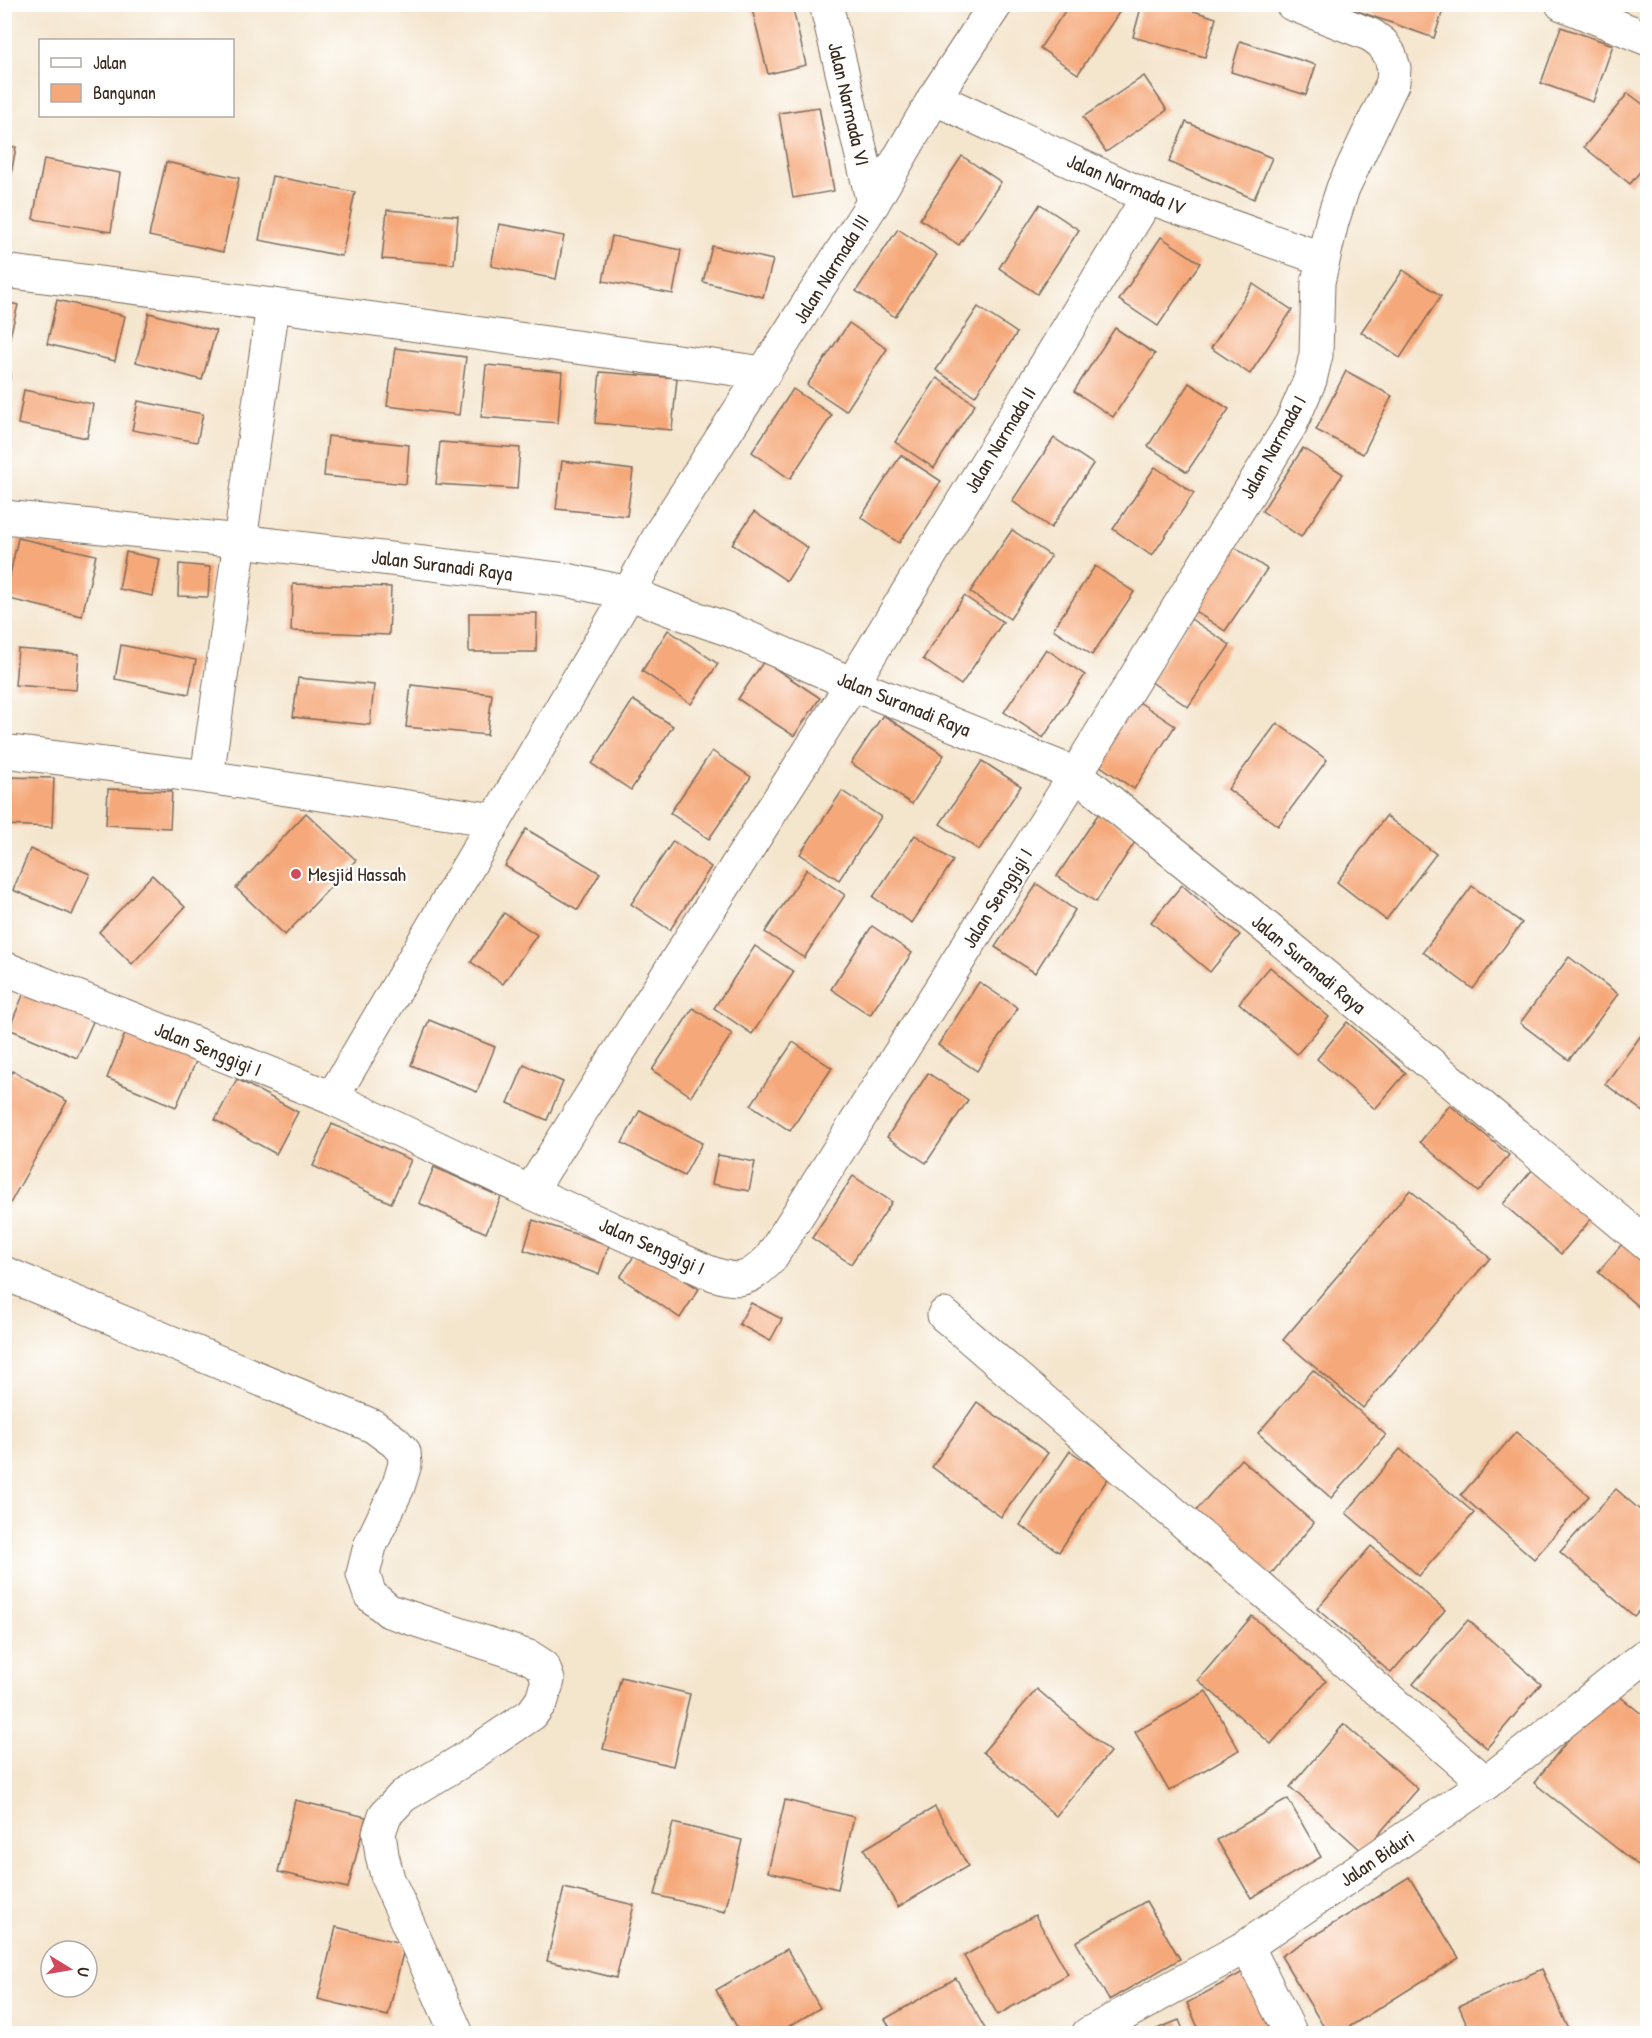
<svg xmlns="http://www.w3.org/2000/svg" width="1652" height="2038" viewBox="0 0 1652 2038" font-family="'Patrick Hand',sans-serif">
	<rect width="100%" height="100%" fill="#fff"/>
	<filter id="ink" filterUnits="userSpaceOnUse"><feTurbulence type="fractalNoise" baseFrequency=".0167" numOctaves="2"/><feDisplacementMap in="SourceGraphic" scale="12" xChannelSelector="R" yChannelSelector="G"/><feConvolveMatrix kernelMatrix="1 2 1 2 8 2 1 2 1" color-interpolation-filters="sRGB"/></filter>
	<filter id="wash" filterUnits="userSpaceOnUse"><feTurbulence type="fractalNoise" baseFrequency=".008" numOctaves="4" result="noise"/><feDisplacementMap in="SourceGraphic" scale="24" xChannelSelector="R" yChannelSelector="G"/><feGaussianBlur stdDeviation="1.35" result="paint"/><feColorMatrix in="noise" values="0 0 0 0 0 0 0 0 0 0 0 0 0 0 0 0 0 1.4 0 .05"/><feComposite in="paint" operator="in"/></filter>
	<g filter="url(#wash)">
		<rect width="100%" height="100%" fill="#f4e5cd"/>
		<g id="blocks">
			<g fill="#f5a879">
				<path d="M1142 4H1171L1216 18 1205 57 1133 37Z"/>
				<path d="M1338 4H1445L1434 38Z"/>
				<path d="M751 5H792L806 65 768 74Z"/>
				<path d="M1069 5H1110L1120 11 1078 74 1040 48Z"/>
				<path d="M1561 27 1613 45 1593 102 1541 83Z"/>
				<path d="M1240 41 1316 65 1306 95 1231 72Z"/>
				<path d="M1144 76 1167 110 1106 152 1083 117Z"/>
				<path d="M1628 93 1648 108V162L1630 184 1584 147Z"/>
				<path d="M819 107 834 191 793 198 779 113Z"/>
				<path d="M1186 122 1272 158 1254 199 1169 162Z"/>
				<path d="M4 145 16 147 6 202H4Z"/>
				<path d="M962 156 1001 182 959 245 920 219Z"/>
				<path d="M44 159 120 173 111 232 33 219Z"/>
				<path d="M166 162 239 178 223 252 149 236Z"/>
				<path d="M272 176 355 192 342 256 259 240Z"/>
				<path d="M1040 204 1079 230 1037 294 999 268Z"/>
				<path d="M387 210 458 216 454 264 382 259Z"/>
				<path d="M499 224 564 236 556 279 491 266Z"/>
				<path d="M898 229 937 255 895 317 856 291Z"/>
				<path d="M612 236 681 250 673 294 603 281Z"/>
				<path d="M1161 237 1200 263 1158 326 1119 300Z"/>
				<path d="M712 246 773 260 763 297 703 282Z"/>
				<path d="M1403 270 1441 296 1400 358 1361 332Z"/>
				<path d="M1253 284 1292 310 1250 374 1211 348Z"/>
				<path d="M57 300 125 316 115 361 47 344Z"/>
				<path d="M4 301 18 305 5 356H4Z"/>
				<path d="M978 307 1017 333 975 396 936 370Z"/>
				<path d="M149 313 216 331 202 380 136 362Z"/>
				<path d="M849 323 887 349 846 411 807 385Z"/>
				<path d="M1115 328 1155 354 1113 417 1074 391Z"/>
				<path d="M395 348 466 357 459 415 387 406Z"/>
				<path d="M486 365 562 372 558 423 481 417Z"/>
				<path d="M1346 371 1392 396 1363 454 1316 430Z"/>
				<path d="M4 372 11 373 5 398H4Z"/>
				<path d="M600 372 677 378 672 430 595 423Z"/>
				<path d="M937 378 975 404 934 468 895 442Z"/>
				<path d="M1189 383 1229 409 1187 472 1148 446Z"/>
				<path d="M793 389 832 415 790 479 752 452Z"/>
				<path d="M24 390 93 404 87 438 18 424Z"/>
				<path d="M138 401 203 414 197 442 132 430Z"/>
				<path d="M328 436 409 445 406 484 324 476Z"/>
				<path d="M1054 438 1093 464 1051 528 1012 501Z"/>
				<path d="M440 442 520 448 517 489 436 484Z"/>
				<path d="M1303 448 1343 474 1301 537 1262 511Z"/>
				<path d="M901 455 941 481 899 543 861 517Z"/>
				<path d="M562 461 633 470 627 516 556 509Z"/>
				<path d="M1155 467 1194 493 1152 556 1113 529Z"/>
				<path d="M754 512 808 548 787 581 732 544Z"/>
				<path d="M1012 530 1051 556 1010 619 970 592Z"/>
				<path d="M18 538 96 555 82 616 5 598Z"/>
				<path d="M1228 543 1267 569 1225 631 1186 605Z"/>
				<path d="M126 552 160 559 153 596 119 589Z"/>
				<path d="M179 564 210 567 208 597 178 596Z"/>
				<path d="M1095 566 1134 592 1092 655 1053 629Z"/>
				<path d="M293 584 391 587 389 635 291 631Z"/>
				<path d="M964 596 1003 622 961 685 923 659Z"/>
				<path d="M469 613H537L536 652H469Z"/>
				<path d="M1191 619 1230 645 1188 707 1150 681Z"/>
				<path d="M668 630 718 664 691 704 642 671Z"/>
				<path d="M121 645 196 660 189 694 115 679Z"/>
				<path d="M18 649 79 654 76 690 15 685Z"/>
				<path d="M1046 649 1085 675 1043 738 1004 712Z"/>
				<path d="M764 661 820 698 794 736 738 699Z"/>
				<path d="M298 678 374 685 370 725 293 717Z"/>
				<path d="M411 685 492 694 487 735 406 727Z"/>
				<path d="M633 700 673 726 631 790 592 764Z"/>
				<path d="M1136 700 1175 726 1134 789 1096 763Z"/>
				<path d="M883 715 944 755 912 804 851 763Z"/>
				<path d="M1277 723 1327 760 1278 826 1228 789Z"/>
				<path d="M712 751 751 777 709 839 670 813Z"/>
				<path d="M982 761 1021 786 979 850 940 824Z"/>
				<path d="M4 777 54 778 52 827 4 825Z"/>
				<path d="M108 789 172 791 170 828 106 825Z"/>
				<path d="M842 791 881 817 839 880 800 854Z"/>
				<path d="M306 813 356 860 285 935 236 888Z"/>
				<path d="M1099 813 1137 839 1096 902 1057 876Z"/>
				<path d="M1386 816 1436 854 1386 920 1337 882Z"/>
				<path d="M526 829 600 873 578 910 505 866Z"/>
				<path d="M915 835 953 861 912 923 873 897Z"/>
				<path d="M673 841 711 867 670 930 631 904Z"/>
				<path d="M30 849 90 874 72 915 13 890Z"/>
				<path d="M807 869 845 895 804 958 765 932Z"/>
				<path d="M152 875 185 907 132 964 99 932Z"/>
				<path d="M1037 884 1075 910 1035 973 995 947Z"/>
				<path d="M1182 885 1240 935 1210 972 1151 922Z"/>
				<path d="M1472 886 1522 923 1473 989 1423 952Z"/>
				<path d="M504 913 537 935 503 984 471 962Z"/>
				<path d="M872 926 912 953 870 1015 831 989Z"/>
				<path d="M755 946 794 972 752 1034 714 1008Z"/>
				<path d="M1569 957 1618 994 1569 1060 1520 1023Z"/>
				<path d="M1270 967 1329 1017 1297 1054 1239 1003Z"/>
				<path d="M979 982 1018 1008 977 1071 938 1045Z"/>
				<path d="M26 988 95 1017 77 1058 9 1029Z"/>
				<path d="M693 1008 732 1034 691 1096 652 1070Z"/>
				<path d="M429 1020 495 1047 477 1092 411 1065Z"/>
				<path d="M1347 1022 1406 1073 1375 1109 1317 1059Z"/>
				<path d="M1648 1026V1115L1605 1084Z"/>
				<path d="M127 1029 197 1059 176 1107 107 1078Z"/>
				<path d="M793 1042 832 1068 790 1131 751 1105Z"/>
				<path d="M524 1065 563 1082 547 1120 508 1103Z"/>
				<path d="M13 1071 67 1101 8 1207 4 1205V1087Z"/>
				<path d="M928 1073 968 1100 926 1163 887 1137Z"/>
				<path d="M237 1079 298 1112 276 1154 215 1120Z"/>
				<path d="M1450 1105 1509 1155 1478 1192 1420 1142Z"/>
				<path d="M640 1110 702 1143 684 1176 622 1143Z"/>
				<path d="M332 1124 411 1160 391 1203 313 1166Z"/>
				<path d="M718 1155 755 1162 749 1191 712 1184Z"/>
				<path d="M434 1167 501 1197 486 1233 419 1203Z"/>
				<path d="M1534 1168 1592 1218 1561 1254 1503 1204Z"/>
				<path d="M853 1176 892 1202 851 1264 812 1238Z"/>
				<path d="M1410 1190 1490 1258 1363 1408 1283 1340Z"/>
				<path d="M533 1220 609 1245 599 1274 524 1250Z"/>
				<path d="M1629 1236 1648 1252V1315L1598 1272Z"/>
				<path d="M638 1250 699 1289 680 1318 620 1277Z"/>
				<path d="M751 1303 782 1319 770 1341 739 1324Z"/>
				<path d="M1313 1370 1386 1435 1331 1498 1258 1433Z"/>
				<path d="M977 1402 1048 1453 1001 1517 932 1467Z"/>
				<path d="M1516 1432 1589 1496 1534 1559 1461 1495Z"/>
				<path d="M1400 1449 1474 1513 1419 1576 1346 1513Z"/>
				<path d="M1070 1451 1109 1477 1059 1552 1020 1525Z"/>
				<path d="M1241 1459 1314 1523 1260 1587 1186 1522Z"/>
				<path d="M1616 1489 1648 1517V1601L1634 1616 1560 1552Z"/>
				<path d="M1371 1546 1445 1610 1391 1673 1317 1609Z"/>
				<path d="M1252 1616 1326 1681 1271 1744 1198 1680Z"/>
				<path d="M1468 1620 1541 1684 1487 1748 1413 1684Z"/>
				<path d="M621 1677 690 1694 673 1766 603 1749Z"/>
				<path d="M1609 1688 1648 1719V1873L1534 1783Z"/>
				<path d="M1037 1689 1110 1752 1056 1816 983 1752Z"/>
				<path d="M1206 1691 1239 1750 1169 1791 1135 1732Z"/>
				<path d="M1344 1724 1418 1789 1363 1852 1290 1787Z"/>
				<path d="M1288 1799 1321 1857 1251 1898 1217 1840Z"/>
				<path d="M295 1800 366 1817 348 1888 278 1872Z"/>
				<path d="M785 1800 854 1817 838 1889 768 1872Z"/>
				<path d="M935 1807 968 1866 898 1907 864 1849Z"/>
				<path d="M673 1823 742 1840 725 1912 655 1895Z"/>
				<path d="M1409 1877 1459 1958 1338 2034H1328L1281 1956Z"/>
				<path d="M564 1888 634 1905 616 1978 547 1961Z"/>
				<path d="M1146 1901 1180 1959 1109 2000 1076 1942Z"/>
				<path d="M1035 1915 1068 1974 998 2015 964 1956Z"/>
				<path d="M336 1927 405 1944 388 2016 318 1999Z"/>
				<path d="M787 1949 820 2008 776 2034H741L716 1990Z"/>
				<path d="M1252 1967 1279 2026 1267 2034H1201L1187 2003Z"/>
				<path d="M1542 1969 1571 2034H1471L1459 2006Z"/>
				<path d="M956 1978 988 2034H894L885 2019Z"/>
				<path d="M1179 2020 1185 2034H1147V2033Z"/>
			</g>
		</g>
	</g>
	<g filter="url(#ink)">
		<use href="#blocks" fill-opacity="0" stroke="#7c6b5b" stroke-width="1.5"/>
		<g fill="none" stroke-linecap="round" stroke-linejoin="round">
			<g stroke="#7c6b5b" stroke-width="35">
				<g id="minor">
					<path d="M826 4 873 203"/>
					<path d="M1562 4 1648 39"/>
					<path d="M934 98 1148 197 1323 259"/>
					<path d="M4 271 273 305 764 373"/>
					<path d="M4 517 240 541 566 580 629 593 669 609 730 630 852 684 1076 774 1256 919 1648 1245"/>
					<path d="M4 751 207 777 495 820"/>
					<path d="M207 777 273 305"/>
					<path d="M4 968 332 1098 530 1192 708 1272C738 1283 747 1282 770 1259L1076 774 1291 424 1310 380 1316 355 1318 282 1332 222 1343 188 1393 82 1394 68 1390 55 1382 43 1371 35 1292 4"/>
					<path d="M332 1098 629 593 662 531 873 203 934 98 996 4"/>
					<path d="M530 1192 852 684 1148 197"/>
					<path d="M4 1273 373 1426 395 1442 404 1452 405 1464 398 1487 370 1546 363 1574 370 1595 389 1611 529 1657 543 1666 548 1680 542 1700 532 1714 460 1762 403 1796 385 1815 379 1833 382 1855 388 1879 457 2034"/>
					<path d="M944 1315 1486 1783"/>
					<path d="M1247 1946 1291 2034"/>
				</g>
			</g>
			<g stroke="#7c6b5b" stroke-width="35">
				<path id="tertiary" d="M1088 2034 1247 1946 1486 1783 1648 1654"/>
			</g>
			<use href="#minor" stroke="#fff" stroke-width="33"/>
			<use href="#tertiary" stroke="#fff" stroke-width="33"/>
		</g>
	</g>
	<circle fill="#d1495b" stroke="#fff" stroke-width="2" cx="296" cy="874" r="6"/>
	<g text-anchor="middle" stroke-width="4.5" stroke-linejoin="round" paint-order="stroke">
		<g font-size="20" fill="#3b2a1e" stroke="#fff">
			<text transform="translate(849 104) rotate(77)" y="7">Jalan Narmada VI</text>
			<text transform="translate(1126 184) rotate(23)" y="7">Jalan Narmada IV</text>
			<text transform="translate(831 269) rotate(-58)" y="7">Jalan Narmada III</text>
			<text transform="translate(1000 440) rotate(-59)" y="7">Jalan Narmada II</text>
			<text transform="translate(1273 447) rotate(-61)" y="7">Jalan Narmada I</text>
			<text transform="translate(442 565) rotate(7)" y="7">Jalan Suranadi Raya</text>
			<text transform="translate(904 704) rotate(22)" y="7">Jalan Suranadi Raya</text>
			<text transform="translate(997 898) rotate(-58)" y="7">Jalan Senggigi I</text>
			<text transform="translate(1309 964) rotate(40)" y="7">Jalan Suranadi Raya</text>
			<text transform="translate(208 1049) rotate(22)" y="7">Jalan Senggigi I</text>
			<text transform="translate(652 1246) rotate(24)" y="7">Jalan Senggigi I</text>
			<text transform="translate(1377 1858) rotate(-34)" y="7">Jalan Biduri</text>
		</g>
		<g font-size="20" fill="#3b2a1e" stroke="#fff" text-anchor="start">
			<text x="308" y="881">Mesjid Hassah</text>
		</g>
	</g>
	<rect width="1652" height="2038" fill="none" stroke="#fff" stroke-width="24"/>
	<rect x="39" y="39" width="195" height="78" fill="#ffffff" stroke="#b1aaa5" stroke-width="1.5"/>
	<rect x="51" y="58" width="30" height="9" fill="#ffffff" stroke="#b1aaa5" stroke-width="1.5"/>
	<text x="93" y="69" font-size="18" fill="#3b2a1e">Jalan</text>
	<rect x="51" y="84" width="30" height="18" fill="#f5a879" stroke="#b1aaa5" stroke-width="1.5"/>
	<text x="93" y="99" font-size="18" fill="#3b2a1e">Bangunan</text>
	<g transform="translate(69 1969) rotate(101)"><circle r="28" fill="#ffffff" stroke="#b1aaa5" stroke-width="1.5"/>
	<path d="M0-4.5L10 22L0 15L-10 22Z" fill="#d1495b"/>
	<text y="-9" font-size="16" font-weight="bold" text-anchor="middle" fill="#3b2a1e">U</text>
	</g>
</svg>
